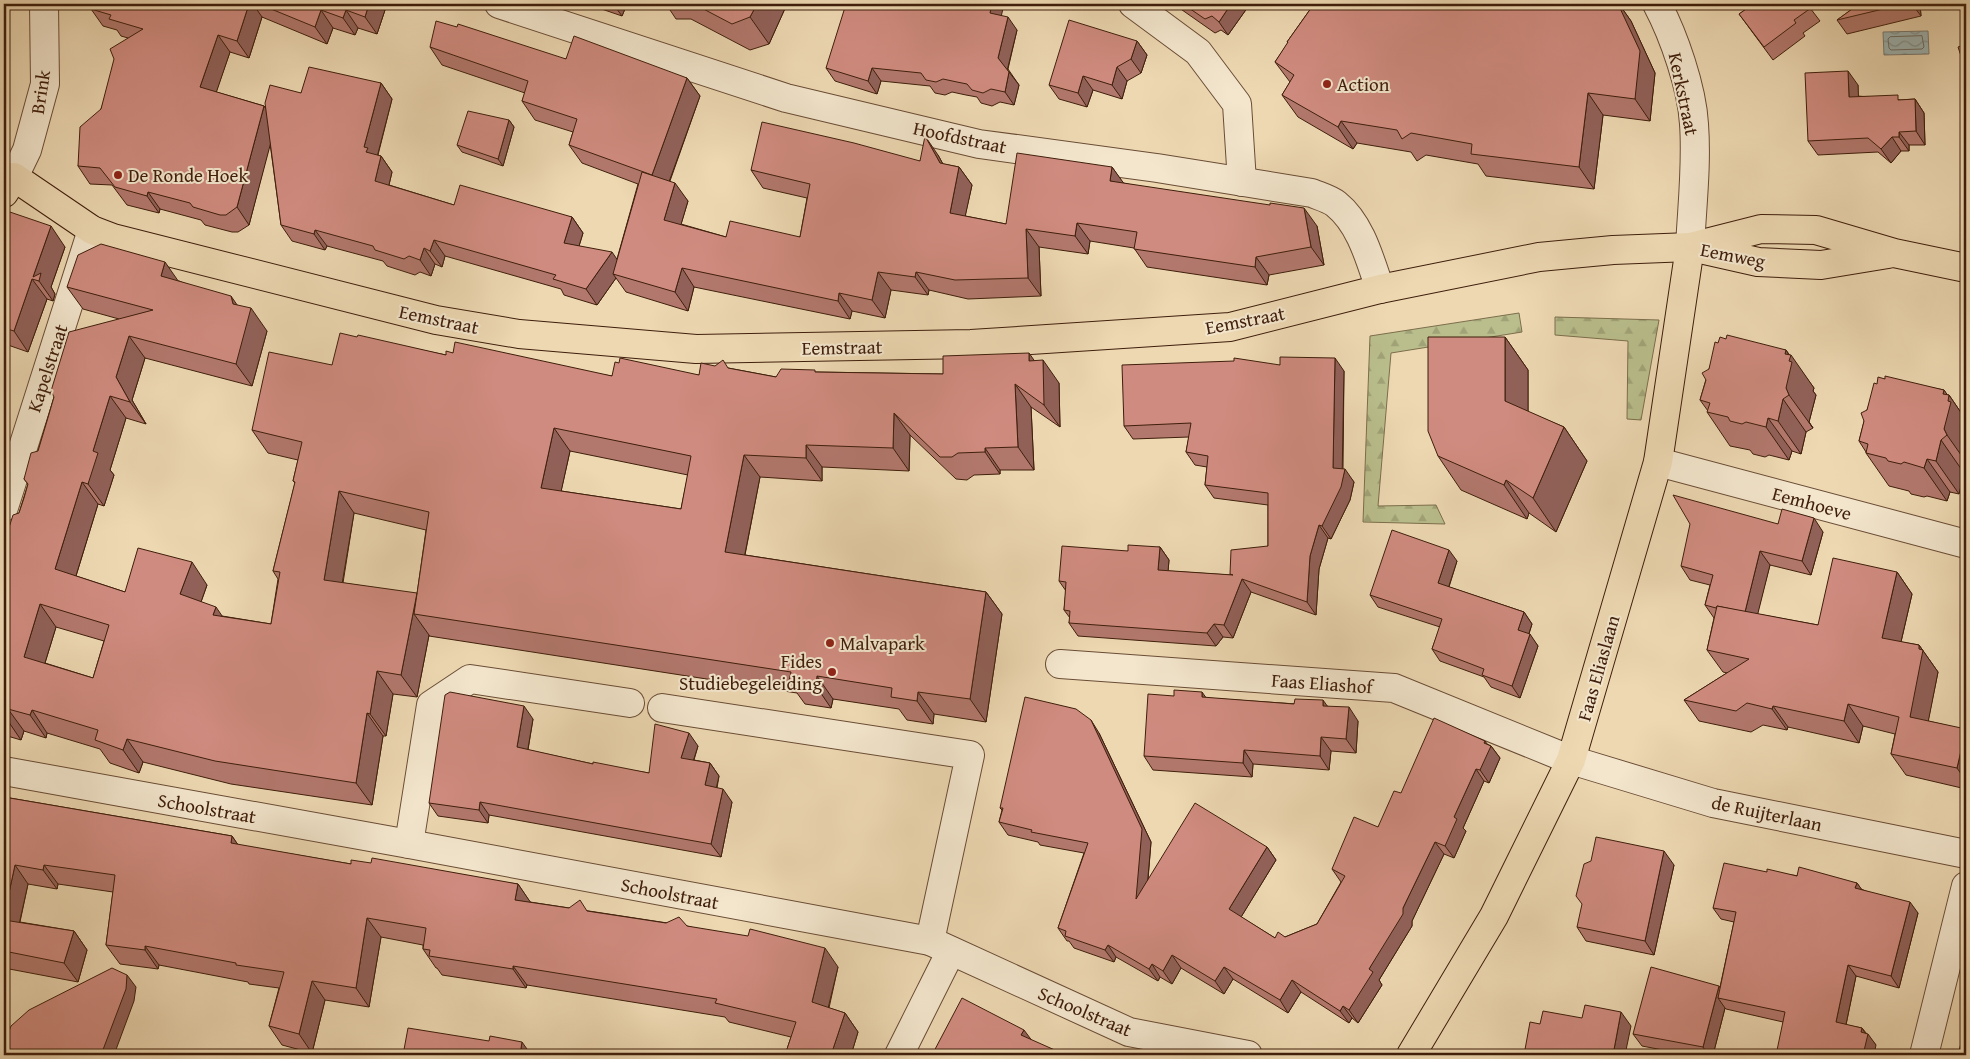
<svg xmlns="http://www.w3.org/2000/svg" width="1970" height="1059" viewBox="0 0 1970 1059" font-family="'Gentium Book Plus',serif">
	<defs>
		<pattern id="forest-firs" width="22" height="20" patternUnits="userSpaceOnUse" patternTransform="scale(1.25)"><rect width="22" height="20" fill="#b9be8c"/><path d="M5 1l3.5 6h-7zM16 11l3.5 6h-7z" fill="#a0a377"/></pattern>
		<pattern id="water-waves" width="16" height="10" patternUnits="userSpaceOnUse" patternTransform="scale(1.25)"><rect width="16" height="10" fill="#9eb7b7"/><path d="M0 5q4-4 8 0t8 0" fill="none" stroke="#829493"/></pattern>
	</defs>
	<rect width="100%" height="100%" fill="#edd8b2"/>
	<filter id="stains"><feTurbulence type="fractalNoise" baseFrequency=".004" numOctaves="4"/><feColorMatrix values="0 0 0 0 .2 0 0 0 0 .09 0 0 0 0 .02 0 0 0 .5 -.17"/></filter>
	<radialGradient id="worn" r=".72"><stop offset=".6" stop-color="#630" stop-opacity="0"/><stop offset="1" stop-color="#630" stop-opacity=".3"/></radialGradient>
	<g fill="url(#forest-firs)" stroke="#7c6e4c">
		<path d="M1519 313 1522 332 1391 353 1378 506 1436 505 1445 524 1363 522 1370 336Z"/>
		<path d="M1555 317 1659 320 1641 420 1627 419 1628 341 1555 335Z"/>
	</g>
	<path fill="url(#water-waves)" stroke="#787a72" d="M1928 31 1929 54 1884 55 1883 32Z"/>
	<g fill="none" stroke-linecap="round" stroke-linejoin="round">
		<path stroke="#6e6a61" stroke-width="1" d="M1922 36 1924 47 1922 49 1891 50 1889 48 1888 39 1890 37Z"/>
		<g stroke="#6a4c35" stroke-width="30">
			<g id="minor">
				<path d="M499 4 786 98 979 144 1157 168 1312 193C1319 196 1330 199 1336 204 1361 224 1370 260 1380 289"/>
				<path d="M1133 4 1198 52 1237 104 1242 182"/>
				<path d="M1657 4C1674 36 1692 88 1694 124 1697 165 1692 206 1690 247"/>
				<path d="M14 177 27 150 45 84 44 4"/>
				<path d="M1658 462 1966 544"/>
				<path d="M4 507 92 230"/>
				<path d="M1060 664 1394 688 1571 760 1713 803 1966 854"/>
				<path d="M662 708 970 755 930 941"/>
				<path d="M4 771 409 844 930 941 1129 1032 1248 1055"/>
				<path d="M409 844 431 705 470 679 630 703"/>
				<path d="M899 1055 951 951"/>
				<path d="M1924 1055 1966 886"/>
			</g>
		</g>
		<g stroke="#3f1e0b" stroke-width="30">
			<g id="major">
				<path d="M4 193 14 177 92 230 113 238 436 320 519 334 696 349 971 344 1230 327 1380 289 1539 257 1613 250 1690 247 1761 229 1816 230 1894 253 1966 268"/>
				<path d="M1696 248 1758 262 1821 265 1888 254"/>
				<path d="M1411 1055 1494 916 1571 760 1658 462 1690 247"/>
			</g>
		</g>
		<use href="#minor" stroke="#f3e6cd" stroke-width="28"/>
		<use href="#major" stroke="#edd8b2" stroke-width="28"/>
	</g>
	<g fill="#b2786d" stroke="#3f1e0b" fill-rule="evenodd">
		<path d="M93 4H387L377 34 358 28 355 35 333 28 327 44 262 17 249 58 230 52 216 92 264 106 265 108 301 93 381 83 392 99 378 155 381 156 392 172 389 185 454 205 572 217 583 233 579 246 617 259 638 184 582 163 569 145 573 132 535 120 522 101 525 93 442 65 430 47 566 59 687 78 700 96 670 181 688 201 681 224 726 237H800L807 198 763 188 751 170 920 161 938 155 943 164 959 167 972 185 965 216 1006 224 1112 167 1123 183 1317 226 1324 265 1269 275 1267 285 1147 267 1134 248 1090 241 1088 254 1039 247 1041 296 968 299 929 290 928 295 891 290 885 318 852 311 850 319 694 287 688 311 626 292 616 278 597 305 564 295 561 289 445 256 442 267 435 264 431 276 420 272 415 275 387 266 383 261 327 246 325 250 292 241 281 225 270 143 249 225 238 232H232L205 225 201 220 160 209 159 213 127 205 112 185 90 184 78 166 101 109 128 38 121 36 117 30 103 26 91 9Z"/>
		<path d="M587 4H627L622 16Z"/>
		<path d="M666 4H787L769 44 750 50 691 19H676Z"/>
		<path d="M1169 4H1250L1228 35 1221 30 1215 33 1175 5 1174 7Z"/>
		<path d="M1314 4H1619L1631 21 1655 73 1650 121 1603 115 1594 189 1486 176 1478 164 1426 155 1417 161 1411 152 1357 143 1353 149 1298 117 1282 95 1290 82 1275 62 1288 43 1287 42Z"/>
		<path d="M1744 4H1807L1820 21 1803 33 1805 36 1773 60 1739 14 1748 8Z"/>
		<path d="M1859 4H1920L1921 16 1847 34 1837 20Z"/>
		<path d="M1001 16 1017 30 1008 69 1019 85 1014 105 1000 102 992 106 981 103 977 97 966 95 952 92 945 95 935 93 930 86 881 81 877 94 835 81 826 68Z"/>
		<path d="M1137 41 1147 55 1141 73 1127 81 1122 99 1093 90 1087 107 1059 99 1049 85Z"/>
		<path d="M1858 85V96L1901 100 1915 99 1924 113 1925 145H1909V151H1901L1891 163 1878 152 1818 155 1808 141Z"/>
		<path d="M509 120 514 127 503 166 462 152 457 145Z"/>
		<path d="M4 210 65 247 51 287 55 294 53 301 47 299 28 352 5 344 4 346Z"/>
		<path d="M179 281 237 305 267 331 252 386 145 358 132 400 146 424 126 418 110 470 114 475 104 506 98 504 76 576 125 592 207 585 201 602 222 616 271 624 278 579 273 571 295 483 293 481 298 460 268 453 252 430 332 365 357 337 446 355 453 353 612 376 699 375 728 368 776 377 816 372 943 374 1035 361 1059 383 1060 427 1031 407 1034 470H1000V474L974 475 967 480 956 479 910 435 909 471 822 467V481L760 477 745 555 986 592 1002 614 986 722 934 714 933 724 907 720 899 709 833 699 831 708 805 704 797 693 429 636V635L417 697 393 694 386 736H383L372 805 231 784 143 762 139 773 110 763 100 749 47 733 46 738 24 731 21 740 4 735V565L9 546 5 540 19 513 28 484 24 479 38 451 54 397 119 319 83 309 67 287ZM570 451 688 475 681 509 561 491ZM354 513 426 530 417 594 343 583ZM56 627 104 641 93 678 45 663Z"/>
		<path d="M1505 337 1528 370V412L1564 427 1587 461 1556 532 1529 513 1527 519 1461 490 1438 456Z"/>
		<path d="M1718 343 1786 350 1814 388 1813 391 1816 395 1809 422 1813 428 1806 432 1801 454 1792 451 1789 460 1769 455 1765 457 1753 454 1750 450 1730 446 1707 412 1708 411 1700 400 1709 369Z"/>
		<path d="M1280 365 1344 371 1343 469 1354 482 1350 500 1331 539 1328 538 1319 569 1316 615 1251 592 1233 638 1223 637 1216 646 1078 636 1069 623 1070 618 1064 610 1066 591 1059 581 1128 551 1160 547 1169 560 1168 571 1230 575V574L1268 546V505L1214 498 1205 485 1207 467 1195 465 1186 452 1189 437 1133 439 1124 426Z"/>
		<path d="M1885 379 1944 390 1947 395H1949L1966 420V472L1964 473 1959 494 1950 492 1947 501 1927 496 1924 497 1911 494 1909 491 1889 486 1866 453V452L1859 441 1867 410 1877 384Z"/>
		<path d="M1778 524 1823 532 1811 575 1770 565 1757 614 1818 625 1897 572 1912 594 1901 642 1919 645 1938 672 1928 721 1966 730V789L1906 775 1891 754 1895 734 1863 726 1859 743 1788 727 1787 730 1763 725 1751 732 1699 721 1684 700 1727 673 1723 672 1707 650 1714 618 1705 605 1710 585 1690 580 1681 566Z"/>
		<path d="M1457 561 1449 587 1524 612 1532 624 1529 634 1538 646 1520 698 1491 687 1484 677 1440 661 1432 649 1440 627 1378 607 1370 595Z"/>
		<path d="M1206 698 1327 706 1358 721 1356 753 1331 751 1329 770 1253 764 1252 777 1153 770 1144 756Z"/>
		<path d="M533 719 528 750 593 764 649 773 698 746 694 760 710 763 719 776 717 788 732 802 721 857 489 815 488 823 438 816 429 803Z"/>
		<path d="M1099 733 1151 842 1148 880 1267 847 1276 860 1241 917 1275 938 1285 937 1317 924 1341 882 1332 869 1378 827 1401 793 1487 744 1491 746 1500 758 1489 783 1484 781 1463 828 1466 831 1454 858 1444 854 1412 921V926L1379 980 1382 985 1358 1023 1352 1018 1349 1023 1301 992 1288 1013 1233 979 1224 994 1181 968 1172 984 1160 977 1158 981 1116 957 1114 962 1074 948 1069 941H1067L1058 928 1084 853 1040 845 1038 842 1008 835 999 822 1002 810 1000 808Z"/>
		<path d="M4 797 232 836 238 845 351 864 518 884 530 902 687 926 838 967 829 1008 845 1013 858 1032 851 1055H785L791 1037 729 1022 725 1017 527 985 526 988 442 975 437 968H436L423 949V945L381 937 369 1007 325 1000 312 1053 282 1045 269 1026 279 988 249 984 248 982 159 965 158 969 120 964 106 945 113 892 58 884 57 889 28 884 20 922 74 931 87 950 78 982 4 968Z"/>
		<path d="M1674 865 1654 955 1586 941 1577 927Z"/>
		<path d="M1767 872 1857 883 1861 889 1918 913 1899 988 1856 976 1846 1025 1862 1028 1876 1045 1783 1022 1726 1009 1725 1008 1713 1055H1689L1642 1046 1633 1034 1720 987 1734 922 1721 919 1713 908Z"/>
	</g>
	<g fill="#916159" stroke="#3f1e0b">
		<path d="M249 4H253L262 17 249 58 237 41Z"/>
		<path d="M369 4H387L377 34 365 17Z"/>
		<path d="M613 4H627L622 16Z"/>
		<path d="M757 4H787L769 44 750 17Z"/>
		<path d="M992 4H1004L999 26 990 13Z"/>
		<path d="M1231 4H1250L1228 35 1219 22Z"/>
		<path d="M1618 4H1619L1631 21 1655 73 1650 121 1635 99Z"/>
		<path d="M1912 4H1920L1921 16Z"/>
		<path d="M321 10 333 28 327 44 315 27Z"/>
		<path d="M346 10 358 28 355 35 343 18Z"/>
		<path d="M1008 17 1017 30 1007 71 998 58Z"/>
		<path d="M218 35 230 52 212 105 200 87Z"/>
		<path d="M1137 41 1147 55 1141 73 1131 59Z"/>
		<path d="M1117 67 1127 81 1122 99 1112 85Z"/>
		<path d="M872 68 881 81 877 94 868 81Z"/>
		<path d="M1848 71 1858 85 1859 110 1849 97Z"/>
		<path d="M1009 72 1019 85 1014 105 1005 92Z"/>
		<path d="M1083 76 1093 90 1087 107 1078 93Z"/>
		<path d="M687 78 700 96 665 193 652 175Z"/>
		<path d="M381 83 392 99 376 161 366 152 364 147Z"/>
		<path d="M1588 93 1603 115 1594 189 1579 167Z"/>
		<path d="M1915 99 1924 113 1925 145 1916 131Z"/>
		<path d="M264 106 276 123 249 225 237 207Z"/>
		<path d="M509 120 514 127 503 166 498 159Z"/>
		<path d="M1341 121 1357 143 1353 149 1338 127Z"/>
		<path d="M1899 132 1909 145V151L1899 137Z"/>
		<path d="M925 136 938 155 952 181 940 163Z"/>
		<path d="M1892 137 1901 151 1891 163 1881 149Z"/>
		<path d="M381 156 392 172 386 197 375 181Z"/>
		<path d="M959 167 972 185 962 231 950 213Z"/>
		<path d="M1112 167 1125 185 1110 181Z"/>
		<path d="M675 183 688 201 677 238 664 220Z"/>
		<path d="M148 192 160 209 159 213 147 196Z"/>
		<path d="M1304 208 1317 226 1324 265 1311 247Z"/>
		<path d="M572 217 583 233 575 259 564 243Z"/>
		<path d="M1077 223 1090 241 1088 254 1075 236Z"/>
		<path d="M51 226 65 247 51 287 55 294 53 301 39 281 33 277Z"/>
		<path d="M1026 229 1039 247 1041 296 1028 278Z"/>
		<path d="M315 230 327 246 325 250 314 234Z"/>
		<path d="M434 240 445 256 442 267 430 251Z"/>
		<path d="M424 248 435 264 431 276 420 260Z"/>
		<path d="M612 252 623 268 613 274 616 278 597 305 586 289Z"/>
		<path d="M1256 257 1269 275 1267 285 1255 267Z"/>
		<path d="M165 262 181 285 161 276Z"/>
		<path d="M682 268 694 287 688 311 675 292Z"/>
		<path d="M878 272 891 290 885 318 872 300Z"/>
		<path d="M916 272 929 290 928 295 915 277Z"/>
		<path d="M32 279 47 299 28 352 14 331Z"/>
		<path d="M839 293 852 311 850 319 838 301Z"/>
		<path d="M231 296 246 318 251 308 267 331 252 386 236 364 233 304Z"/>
		<path d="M129 336 145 358 132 400 146 424 130 402 116 377Z"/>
		<path d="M1505 337 1528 370V434L1505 401Z"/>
		<path d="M1786 350 1790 357 1791 355 1814 388 1813 391 1816 395 1809 422 1813 428 1789 395 1786 388 1785 354Z"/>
		<path d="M1029 353 1043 373V360L1059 383 1060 427 1044 405 1029 361Z"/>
		<path d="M1335 358 1344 371 1342 481 1345 469 1354 482 1350 500 1331 539 1322 526 1333 468Z"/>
		<path d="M1015 384 1031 407 1034 470 1018 447Z"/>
		<path d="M1944 390 1949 397V395L1966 420V462L1947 435 1944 429 1943 394Z"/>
		<path d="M110 396 126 418 110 470 114 475 104 506 88 484 93 451Z"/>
		<path d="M1783 399 1806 432 1801 454 1778 421Z"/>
		<path d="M894 413 910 435 909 471 893 448Z"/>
		<path d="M1768 418 1792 451 1789 460 1766 427Z"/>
		<path d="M1564 427 1587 461 1556 532 1533 498Z"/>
		<path d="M554 428 570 451 557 510 541 488Z"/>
		<path d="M1941 440 1964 473 1959 494 1936 461Z"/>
		<path d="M806 445 822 467V481L806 458Z"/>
		<path d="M985 448 1000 470V474L985 452Z"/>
		<path d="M744 455 760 477 741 574 725 552Z"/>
		<path d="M1927 459 1950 492 1947 501 1924 468Z"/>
		<path d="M1506 480 1529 513 1527 519 1504 485Z"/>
		<path d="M82 482 98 504 71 592 55 569Z"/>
		<path d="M339 491 354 513 339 602 324 580Z"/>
		<path d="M1814 518 1823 532 1811 575 1802 561Z"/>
		<path d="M1319 525 1328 538 1319 569 1316 615 1307 602 1310 556Z"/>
		<path d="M1160 547 1169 560 1167 583 1158 570Z"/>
		<path d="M1449 550 1457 561 1446 595 1438 583Z"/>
		<path d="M1760 551 1770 565 1754 629 1744 616Z"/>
		<path d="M192 562 207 585 196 616 180 594Z"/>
		<path d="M1897 572 1912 594 1897 659 1882 638Z"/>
		<path d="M1242 579 1251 592 1233 638 1224 625Z"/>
		<path d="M986 592 1002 614 986 722 970 699Z"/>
		<path d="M417 593 414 614 429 635 417 697 401 675Z"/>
		<path d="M40 604 56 627 40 679 24 657Z"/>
		<path d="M216 607 231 629 213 615Z"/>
		<path d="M1524 612 1532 624 1526 642 1518 630Z"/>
		<path d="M1214 624 1223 637 1216 646 1207 633Z"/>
		<path d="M1530 634 1538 646 1520 698 1512 686Z"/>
		<path d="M1919 645 1938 672 1925 738 1910 717Z"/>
		<path d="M377 671 393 694 386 736 370 714Z"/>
		<path d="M817 676 833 699 831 708 816 686Z"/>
		<path d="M918 692 934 714 933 724 917 701Z"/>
		<path d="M1202 692 1212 706 1202 697Z"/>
		<path d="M1323 700 1333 714 1323 706Z"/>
		<path d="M1848 704 1863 726 1859 743 1844 721Z"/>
		<path d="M524 706 533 719 526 760 517 747Z"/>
		<path d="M1773 706 1788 727 1787 730 1772 709Z"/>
		<path d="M1349 707 1358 721 1356 753 1346 739Z"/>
		<path d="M8 709 24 731 21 740 6 718Z"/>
		<path d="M32 710 47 733 46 738 30 715Z"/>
		<path d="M367 713 383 736 372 805 356 783Z"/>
		<path d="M1091 720 1099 733 1151 842 1145 912 1136 899Z"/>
		<path d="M1966 729V781L1957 768Z"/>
		<path d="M689 733 698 746 690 771 681 758Z"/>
		<path d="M1321 737 1331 751 1329 770 1320 756Z"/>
		<path d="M127 739 143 762 139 773 123 750Z"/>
		<path d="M1485 741 1490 748 1491 746 1500 758 1489 783 1480 770Z"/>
		<path d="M1244 750 1253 764 1252 777 1243 763Z"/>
		<path d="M710 763 719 776 714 798 705 785Z"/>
		<path d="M1476 769 1484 781 1463 828 1466 831 1454 858 1445 846 1454 817Z"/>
		<path d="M723 789 732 802 721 857 711 844Z"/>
		<path d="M480 802 489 815 488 823 479 810Z"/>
		<path d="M232 836 245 855 231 843Z"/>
		<path d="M1435 842 1444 854 1412 921V926L1379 980 1382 985 1358 1023 1349 1010 1369 969 1403 908Z"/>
		<path d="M1267 847 1276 860 1238 922 1229 909Z"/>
		<path d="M1664 851 1674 865 1654 955 1645 941Z"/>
		<path d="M15 865 28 884 16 938 4 920V916Z"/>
		<path d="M44 865 58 884 57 889 43 870Z"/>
		<path d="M1857 883 1865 894 1855 888Z"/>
		<path d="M518 884 531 903 515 900Z"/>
		<path d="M1910 902 1918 913 1899 988 1891 976Z"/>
		<path d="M367 918 381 937 369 1007 356 988Z"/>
		<path d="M74 931 87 950 78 982 64 963Z"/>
		<path d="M1108 945 1116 957 1114 962 1105 950Z"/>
		<path d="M145 946 159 965 158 969 145 950Z"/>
		<path d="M825 948 838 967 825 1021 812 1002Z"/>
		<path d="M1172 955 1181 968 1172 984 1163 971Z"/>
		<path d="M1152 964 1160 977 1158 981 1149 969Z"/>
		<path d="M1848 965 1856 976 1844 1034 1836 1022Z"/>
		<path d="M513 966 527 985 526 988 513 969Z"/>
		<path d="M1224 967 1233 979 1224 994 1215 981Z"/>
		<path d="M127 975 136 987 134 1001 114 1055H101Z"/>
		<path d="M1292 980 1301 992 1288 1013 1280 1000Z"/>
		<path d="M312 981 325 1000 312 1053 299 1034Z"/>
		<path d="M1719 986 1728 998H1718L1725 1008 1713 1055H1708L1703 1047Z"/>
		<path d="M1343 1006 1352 1018 1349 1023 1340 1011Z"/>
		<path d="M1621 1012 1631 1026 1625 1055H1613Z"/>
		<path d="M845 1013 858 1032 851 1055H831Z"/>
		<path d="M1862 1028 1867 1036 1868 1034 1876 1045 1874 1055H1863L1861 1032Z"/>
		<path d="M1024 1030 1033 1042 1021 1035Z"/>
		<path d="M522 1042 527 1049 526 1055H520Z"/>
	</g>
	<g fill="#cf8b7f" stroke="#3f1e0b" fill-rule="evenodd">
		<path d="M93 4H249L237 41 218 35 200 87 264 106 237 207 226 215H220L193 207 190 203 148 192 147 196 115 187 100 168 78 166 80 127 101 109 114 59 110 49 143 29 109 19 111 15 91 9Z"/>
		<path d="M259 4H369L365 17 346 10 343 18 321 10 315 27Z"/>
		<path d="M694 4H757L750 17 732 24Z"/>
		<path d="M846 4H992L990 13 1008 17 998 58 1009 72 1005 92 991 89 983 93 972 90 967 84 957 82 943 79 936 82 926 80 921 73 872 68 868 81 826 68Z"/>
		<path d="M1183 4H1231L1219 22 1212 16 1205 19Z"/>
		<path d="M1314 4H1618L1640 51 1635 99 1588 93 1579 167 1471 154 1472 144 1411 133 1402 139 1397 130 1341 121 1338 127 1282 95 1294 75 1275 62 1288 42H1287Z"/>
		<path d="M1746 4H1807L1811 8 1794 20 1796 23 1764 47 1739 14 1749 7Z"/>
		<path d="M1859 4H1904L1837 20Z"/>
		<path d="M1069 20 1137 41 1131 59 1117 67 1112 85 1083 76 1078 93 1049 85Z"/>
		<path d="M436 21 457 27 458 24 566 59 574 36 687 78 652 175 569 145 577 119 522 101 528 81 430 47Z"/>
		<path d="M1966 44V71L1958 47Z"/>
		<path d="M309 67 381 83 364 147 368 148 366 152 381 156 375 181 454 205 460 185 572 217 564 243 612 252 586 289 553 279 556 275 434 240 430 251 424 248 420 260 409 256 404 259 375 250 373 246 315 230 314 234 281 225 265 103 270 85 301 93Z"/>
		<path d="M1848 71 1849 97 1898 95V100L1915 99 1916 131 1899 132V137H1892L1881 149 1868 138 1808 141 1805 73Z"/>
		<path d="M468 111 509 120 498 159 457 145Z"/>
		<path d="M762 122 854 143 920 161 925 136 940 163 959 167 950 213 1006 224 1017 153 1112 167 1110 181 1270 205V203L1304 208 1311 247 1256 257 1255 267 1134 249 1137 232 1077 223 1075 236 1026 229 1028 278 955 280 916 272 915 277 878 272 872 300 839 293 838 301 682 268 675 292 613 274 642 172 675 183 664 220 726 237 730 221 800 237 810 184 751 170Z"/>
		<path d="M4 210 51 226 33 277 41 273 39 281 32 279 14 331 4 328Z"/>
		<path d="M101 244 165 262 161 276 231 296 233 304 251 308 236 364 129 336 116 377 130 402 110 396 93 451 98 453 88 484 82 482 55 569 125 592 138 548 192 562 180 594 216 607 213 615 271 624 280 572 273 571 295 482 293 481 302 442 252 430 269 352 332 365 340 333 357 337 358 335 446 355V351L453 353 455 342 612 376 615 362 619 363 620 358 699 375 701 363 715 366 723 360 728 368 776 377 781 369 815 370V372L943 374V356L1029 353V361L1043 360 1044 405 1015 384 1018 447 985 448V452L958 453 952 457H940L894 413 893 448 806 445V458L744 455 725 552 986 592 970 699 918 692 917 701 891 697 892 688 817 676 816 686 789 681 791 672 414 614 429 512 339 491 324 580 417 593 401 675 377 671 370 714 367 713 356 783 215 761 127 739 123 750 95 740 98 730 32 710 30 715 8 709 6 718 4 717V565L9 545 5 540 13 515 19 513 24 498 28 484 24 479 31 453 38 451 47 421 54 397 51 391 69 332 153 310 67 287 78 255ZM554 428 691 456 681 509 541 488ZM40 604 109 625 93 678 24 657Z"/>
		<path d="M1727 335 1786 350 1785 354 1791 355 1789 361 1792 362 1786 388 1789 395 1783 399 1778 421 1768 418 1766 427 1746 422 1742 424 1730 421 1728 417 1707 412 1710 403 1700 400 1706 380 1702 373 1709 369 1715 342 1718 343 1720 337 1726 339Z"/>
		<path d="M1428 337H1505V401L1564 427 1533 498 1506 480 1504 485 1438 456 1428 431Z"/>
		<path d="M1280 357 1335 358 1333 468 1345 469 1341 487 1322 526 1319 525 1310 556 1307 602 1242 579 1224 625 1214 624 1207 633 1069 623 1070 611 1064 610 1066 582 1059 581 1062 546 1128 551V545L1160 547 1158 570 1233 575 1230 574 1231 550 1268 546V493L1205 485 1208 456 1186 452 1191 423 1124 426 1122 365 1234 361V358L1280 365Z"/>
		<path d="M1885 376 1944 390 1943 394 1949 395 1948 401 1951 402 1944 429 1947 435 1941 440 1936 461 1927 459 1924 468 1904 462 1901 464 1888 461 1886 458 1866 453 1868 444 1859 441 1864 421 1861 413 1867 410 1874 383 1877 384 1878 377 1885 379Z"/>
		<path d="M1673 495 1778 524 1782 509 1814 518 1802 561 1760 551 1745 612 1717 606 1716 608 1705 605 1713 575 1681 566 1690 524Z"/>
		<path d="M1392 530 1449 550 1438 583 1524 612 1518 630 1530 634 1512 686 1482 675 1484 669 1432 649 1442 619 1370 595Z"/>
		<path d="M1833 558 1897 572 1882 638 1919 645V649L1923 650 1910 717 1966 729 1957 768 1891 754 1899 717 1848 704 1844 721 1773 706 1772 709 1747 703 1736 711 1684 700 1749 659 1707 650 1717 606 1818 625Z"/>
		<path d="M1174 690 1202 692V697L1294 704 1295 699 1323 700V706L1349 707 1346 739 1321 737 1320 756 1244 750 1243 763 1144 756 1148 694 1174 696Z"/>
		<path d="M450 692 524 706 517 747 593 764V762L649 773 655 724 689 733 681 758 710 763 705 785 723 789 711 844 480 802 479 810 429 803 445 695Z"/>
		<path d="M1025 697 1076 709 1091 720 1142 829 1136 899 1195 803 1267 847 1229 909 1275 938 1278 932 1285 937 1317 924 1345 876 1332 869 1354 817 1378 827 1394 791 1401 793 1434 718 1485 741 1484 743 1491 746 1480 770 1476 769 1454 817 1457 819 1445 846 1435 842 1403 908V914L1369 969 1373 972 1349 1010 1343 1006 1340 1011 1292 980 1280 1000 1224 967 1215 981 1172 955 1163 971 1152 964 1149 969 1108 945 1105 950 1065 936 1066 931 1058 928 1088 843 1031 832 1032 830 999 822 1003 808H1000Z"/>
		<path d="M4 797 232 836 231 843 351 864V860L371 863 372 858 518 884 515 900 569 908 580 900 587 911 666 923 679 917 687 926 748 936 750 929 825 948 812 1002 845 1013 831 1055H785L796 1022 715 1003 717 999 513 966V969L429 956 430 950 423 949 426 928 367 918 356 988 312 981 299 1034 269 1026 284 972 236 965V963L145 946V950L106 945 115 875 44 865 43 870 15 865 4 916Z"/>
		<path d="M1596 837 1664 851 1645 941 1577 927 1582 904 1576 896 1584 864 1591 861Z"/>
		<path d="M1724 863 1767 872V869L1797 876 1799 867 1857 883 1855 888 1910 902 1891 976 1848 965 1836 1022 1862 1028 1861 1032 1868 1034 1863 1055H1776L1785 1012 1718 998 1736 912 1713 908Z"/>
		<path d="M4 920 74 931 64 963 4 951Z"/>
		<path d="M1651 967 1719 986 1703 1047 1633 1034Z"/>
		<path d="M112 968 127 975 126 989 101 1055H77L70 1053 69 1055H4V1044L11 1026 29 1010Z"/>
		<path d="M962 998 1024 1030 1021 1035 1066 1055H932Z"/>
		<path d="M1585 1005 1621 1012 1613 1055H1524L1530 1022 1540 1024 1543 1011 1582 1018Z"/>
		<path d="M1966 1023V1055H1958Z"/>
		<path d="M408 1028 489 1041 490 1036 522 1042 520 1055H403Z"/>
	</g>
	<g fill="#8f2418" stroke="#f3e6cd" stroke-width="2">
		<circle cx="1327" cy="84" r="5"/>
		<circle cx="118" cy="175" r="5"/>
		<circle cx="830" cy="643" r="5"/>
		<circle cx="832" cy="672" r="5"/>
	</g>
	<g text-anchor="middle" stroke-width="4" stroke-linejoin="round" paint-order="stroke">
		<g font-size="19" fill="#3f1e0b" stroke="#f3e6cd" text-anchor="start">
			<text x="1337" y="91">Action</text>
			<text x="128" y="182">De Ronde Hoek</text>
			<text x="840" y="650">Malvapark</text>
			<text x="822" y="668" text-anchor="end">Fides<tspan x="822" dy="22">Studiebegeleiding</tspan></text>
		</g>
		<g font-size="19" fill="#3f1e0b" stroke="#f3e6cd">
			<text transform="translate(40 92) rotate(-81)" y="7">Brink</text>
			<text transform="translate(1684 94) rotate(78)" y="7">Kerkstraat</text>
			<text transform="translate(960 137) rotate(12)" y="7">Hoofdstraat</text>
			<text transform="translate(1733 255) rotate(11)" y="7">Eemweg</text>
			<text transform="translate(439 319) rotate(12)" y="7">Eemstraat</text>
			<text transform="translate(1245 320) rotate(-11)" y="7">Eemstraat</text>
			<text transform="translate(842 347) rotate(-1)" y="7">Eemstraat</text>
			<text transform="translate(47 368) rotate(-72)" y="7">Kapelstraat</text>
			<text transform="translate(1812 503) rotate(15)" y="7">Eemhoeve</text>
			<text transform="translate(1598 668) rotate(-74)" y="7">Faas Eliaslaan</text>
			<text transform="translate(1322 683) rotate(4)" y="7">Faas Eliashof</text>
			<text transform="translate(207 808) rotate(10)" y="7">Schoolstraat</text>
			<text transform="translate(1767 813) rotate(12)" y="7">de Ruijterlaan</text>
			<text transform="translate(670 893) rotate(11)" y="7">Schoolstraat</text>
			<text transform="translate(1085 1011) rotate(23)" y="7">Schoolstraat</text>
		</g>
	</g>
	<rect width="1970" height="1059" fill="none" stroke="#edd8b2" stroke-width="20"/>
	<rect x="5" y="5" width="1960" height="1049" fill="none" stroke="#3f1e0b" stroke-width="2.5"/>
	<rect x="10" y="10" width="1950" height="1039" fill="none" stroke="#3f1e0b"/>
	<rect width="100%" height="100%" filter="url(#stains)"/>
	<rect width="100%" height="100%" fill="url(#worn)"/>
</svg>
